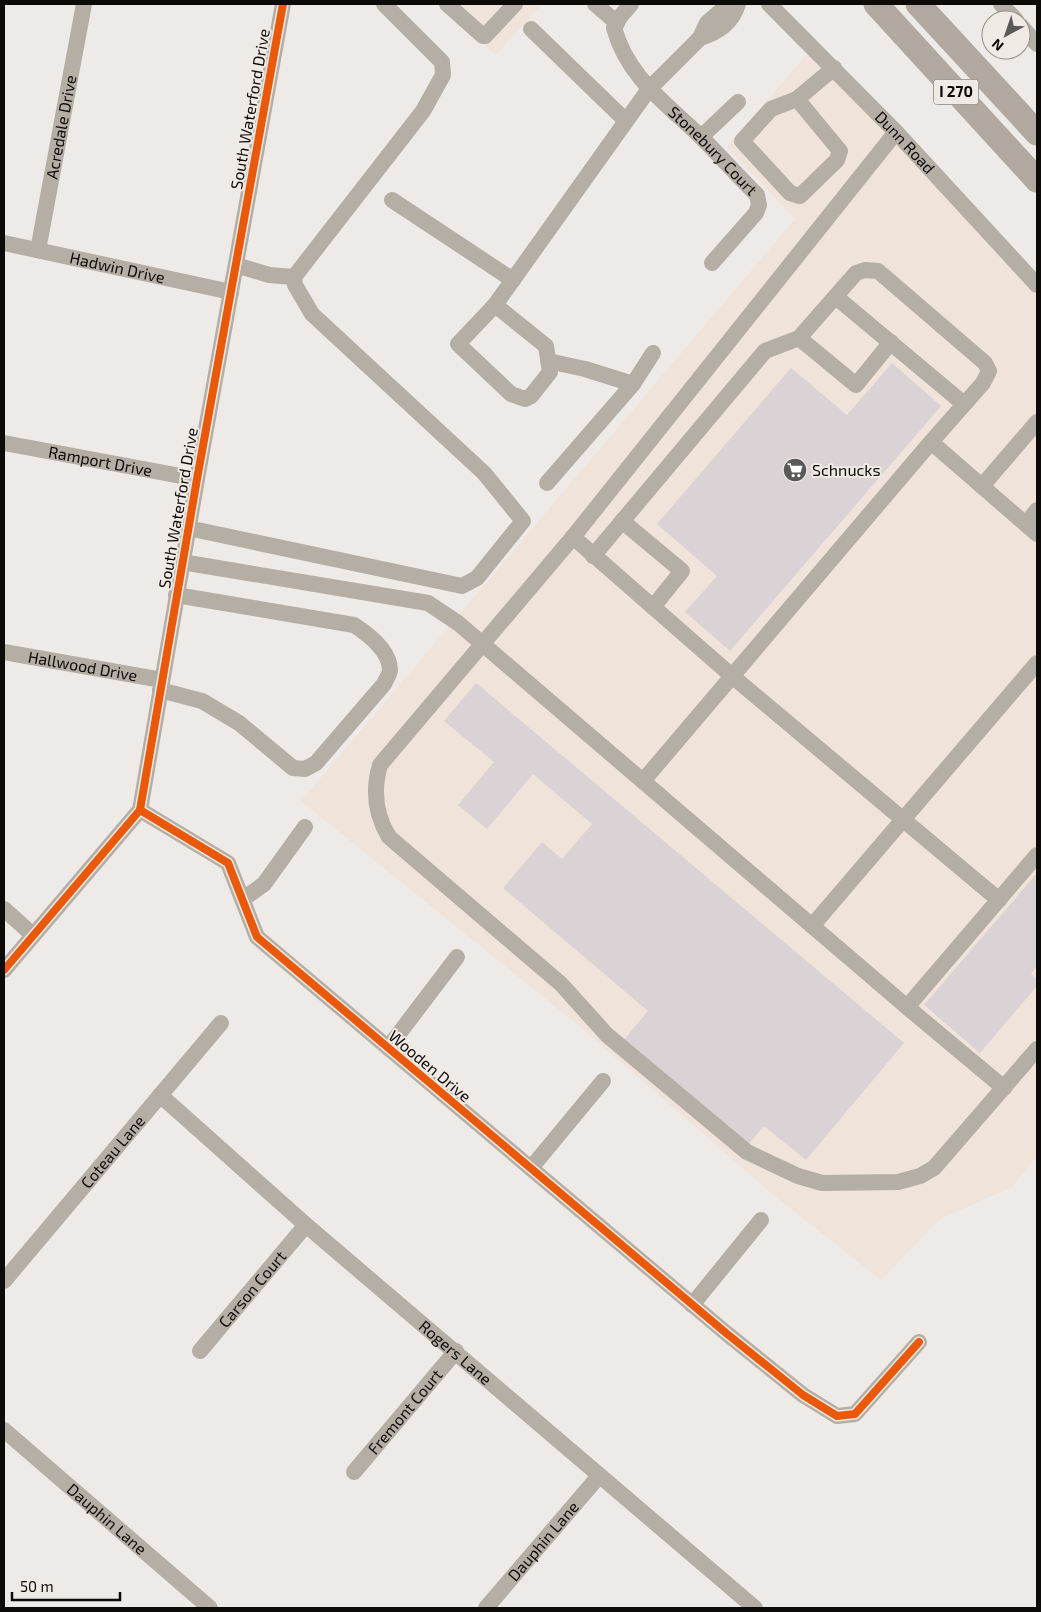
<svg xmlns="http://www.w3.org/2000/svg" width="1041" height="1612" viewBox="0 0 1041 1612" font-family="'Exo 2',sans-serif">
	<rect width="100%" height="100%" fill="#edeae7"/>
	<g fill="#f0e3da">
		<path d="M438 4H542L496 55Z"/>
		<path d="M813 47 1037 290V1156L1012 1187 940 1219 881 1280 776 1197 578 1025 301 801 795 219 727 147Z"/>
	</g>
	<g fill="#dad2d4">
		<path d="M892 363 941 406 730 651 685 612 717 576 657 524 791 368 847 415Z"/>
		<path d="M476 683 904 1043 806 1160 764 1126 746 1147 622 1042 648 1011 503 888 542 842 562 859 592 824 533 774 487 829 458 805 494 762 444 721Z"/>
		<path d="M1037 873V966L1031 974 1037 979V986L980 1053 924 1005Z"/>
	</g>
	<g fill="none" stroke-linecap="round" stroke-linejoin="round">
		<g stroke="#b4aea5" stroke-width="16">
			<path d="M447 4 483 36H485L515 4"/>
			<path d="M595 4 617 23"/>
			<path id="s1" d="M631 4 620 17 614 28C628 78 666 103 701 137 720 156 738 176 757 195L759 205 756 213 712 263"/>
			<path id="s2" d="M769 4 896 132 1037 285"/>
			<path d="M1001 4 1016 20"/>
			<path d="M1021 26 1037 44"/>
			<path d="M531 29 626 121"/>
			<path d="M700 38C719 32 732 23 738 4"/>
			<path d="M797 99 840 151 837 160 800 196 790 193 742 141 771 109 797 99 834 68"/>
			<path d="M896 132 573 537 380 765C373 789 375 814 389 837L561 984 607 1035 747 1152 798 1176 822 1183 898 1182 920 1176 934 1168 1037 1049"/>
			<path d="M701 137 738 102"/>
			<path d="M392 200 513 280"/>
			<path id="s3" d="M4 243 231 292"/>
			<path id="s4" d="M38 250 84 4"/>
			<path d="M236 265 269 275 294 277 423 111 443 75 442 62 384 4"/>
			<path d="M836 297 964 404"/>
			<path d="M495 305 649 89 700 38 707 23 724 8 734 4"/>
			<path d="M495 305 546 346 550 372 531 396 525 399 511 394 458 344Z"/>
			<path d="M799 338 856 385 891 342"/>
			<path d="M548 361 585 369 633 384"/>
			<path id="s5" d="M4 443 197 479"/>
			<path d="M547 483 633 384 653 353"/>
			<path d="M982 486 1037 422"/>
			<path d="M622 521 682 571 653 607"/>
			<path d="M1026 524 1037 510"/>
			<path d="M188 528 462 586 477 578 523 521 484 473 312 314 295 285 294 277"/>
			<path d="M573 537 732 676 999 900"/>
			<path d="M593 556 765 351 799 338 856 273 865 270 878 271 985 363 989 371 983 383 931 442"/>
			<path d="M182 562 428 603 458 623 907 1007 1037 855"/>
			<path id="s6" d="M4 652 162 680"/>
			<path d="M160 690 202 701 239 723 293 768 305 769 316 763 384 684C386 679 390 674 390 670 390 651 368 634 354 625L176 595"/>
			<path d="M643 781 931 442 1037 534"/>
			<path d="M140 810 228 863 257 937 726 1333 803 1395 837 1416 855 1414 919 1342"/>
			<path d="M243 899 264 884 305 827"/>
			<path d="M4 909 33 935"/>
			<path d="M812 926 1037 663"/>
			<path d="M4 970 140 810 197 479 283 4"/>
			<path d="M907 1007 1004 1088"/>
			<path d="M388 1048 457 957"/>
			<path id="s7" d="M160 1095 306 1225 755 1608"/>
			<path d="M531 1168 603 1081"/>
			<path id="s8" d="M4 1281 221 1023"/>
			<path d="M692 1305 761 1220"/>
			<path id="s9" d="M200 1351 306 1225"/>
			<path id="s10" d="M4 1430 210 1608"/>
			<path id="s11" d="M354 1472 456 1351"/>
			<path id="s12" d="M486 1608 599 1476"/>
		</g>
		<g stroke="#b1a9a0" stroke-width="25">
			<path d="M876 4 1037 180"/>
			<path d="M918 4 1037 133"/>
		</g>
		<g stroke="#f0eae4" stroke-width="11">
			<g id="cycleway">
				<path d="M140 810 228 863 257 937 726 1333 803 1395 837 1416 855 1414 919 1342"/>
				<path d="M4 970 140 810 197 479 283 4"/>
			</g>
		</g>
		<use href="#cycleway" stroke="#e8590c" stroke-width="8"/>
	</g>
	<defs>
		<g id="supermarket-disc" transform="scale(1.25)"><circle r="9.5" fill="#5b5957" stroke="#f0eae4"/><path d="M-6-5.5h2.5l.6 2H6L4.5 2H-2.5L-4.4-4H-6ZM-1.5 3.2a1.3 1.3 0 1 0 .1 0ZM3 3.2a1.3 1.3 0 1 0 .1 0Z" fill="#fff"/></g>
	</defs>
	<g fill-rule="evenodd">
		<use href="#supermarket-disc" x="795" y="470"/>
	</g>
	<g text-anchor="middle" stroke-width="4" stroke-linejoin="round" paint-order="stroke">
		<rect fill="#f0eae4" stroke="#514e4b" stroke-width="1" x="933.5" y="79.5" width="45" height="25" rx="4"/>
		<g font-size="15" font-weight="bold" fill="#0d0b09">
			<text x="956" y="97">I 270</text>
		</g>
		<g font-size="16" fill="#0d0b09" stroke="#f0eae4">
			<text transform="translate(250 109) rotate(-80)" y="6">South Waterford Drive</text>
			<text dy="6" stroke="none"><textPath href="#s4" startOffset="125">Acredale Drive</textPath></text>
			<text dy="6" stroke="none"><textPath href="#s2" startOffset="194">Dunn Road</textPath></text>
			<text dy="6" stroke="none"><textPath href="#s1" startOffset="189">Stonebury Court</textPath></text>
			<text dy="6" stroke="none"><textPath href="#s3" startOffset="116">Hadwin Drive</textPath></text>
			<text dy="6" stroke="none"><textPath href="#s5" startOffset="98">Ramport Drive</textPath></text>
			<text transform="translate(178 508) rotate(-80)" y="6">South Waterford Drive</text>
			<text dy="6" stroke="none"><textPath href="#s6" startOffset="80">Hallwood Drive</textPath></text>
			<text transform="translate(430 1066) rotate(40)" y="6">Wooden Drive</text>
			<text dy="6" stroke="none"><textPath href="#s8" startOffset="169">Coteau Lane</textPath></text>
			<text dy="6" stroke="none"><textPath href="#s9" startOffset="81">Carson Court</textPath></text>
			<text dy="6" stroke="none"><textPath href="#s7" startOffset="392">Rogers Lane</textPath></text>
			<text dy="6" stroke="none"><textPath href="#s11" startOffset="79">Fremont Court</textPath></text>
			<text dy="6" stroke="none"><textPath href="#s10" startOffset="136">Dauphin Lane</textPath></text>
			<text dy="6" stroke="none"><textPath href="#s12" startOffset="88">Dauphin Lane</textPath></text>
		</g>
		<g font-size="16" fill="#0d0b09" stroke="#f0eae4" text-anchor="start">
			<text x="812" y="476">Schnucks</text>
		</g>
	</g>
	<rect width="1041" height="1612" fill="none" stroke="#0d0b09" stroke-width="10"/>
	<g transform="translate(1006 35) rotate(220)"><circle r="24" fill="#f0eae4" stroke="#95918c"/>
	<path d="M0-4L9 19L0 12L-9 19Z" fill="#5b5957"/>
	<text y="-8" font-size="14" font-weight="bold" text-anchor="middle" fill="#0d0b09">N</text>
	</g>
	<path d="M12 1592v8h108v-8" fill="none" stroke="#0d0b09" stroke-width="2.5"/>
	<text x="20" y="1592" font-size="15" fill="#0d0b09" stroke="#f0eae4" stroke-width="4" paint-order="stroke">50 m</text>
</svg>
